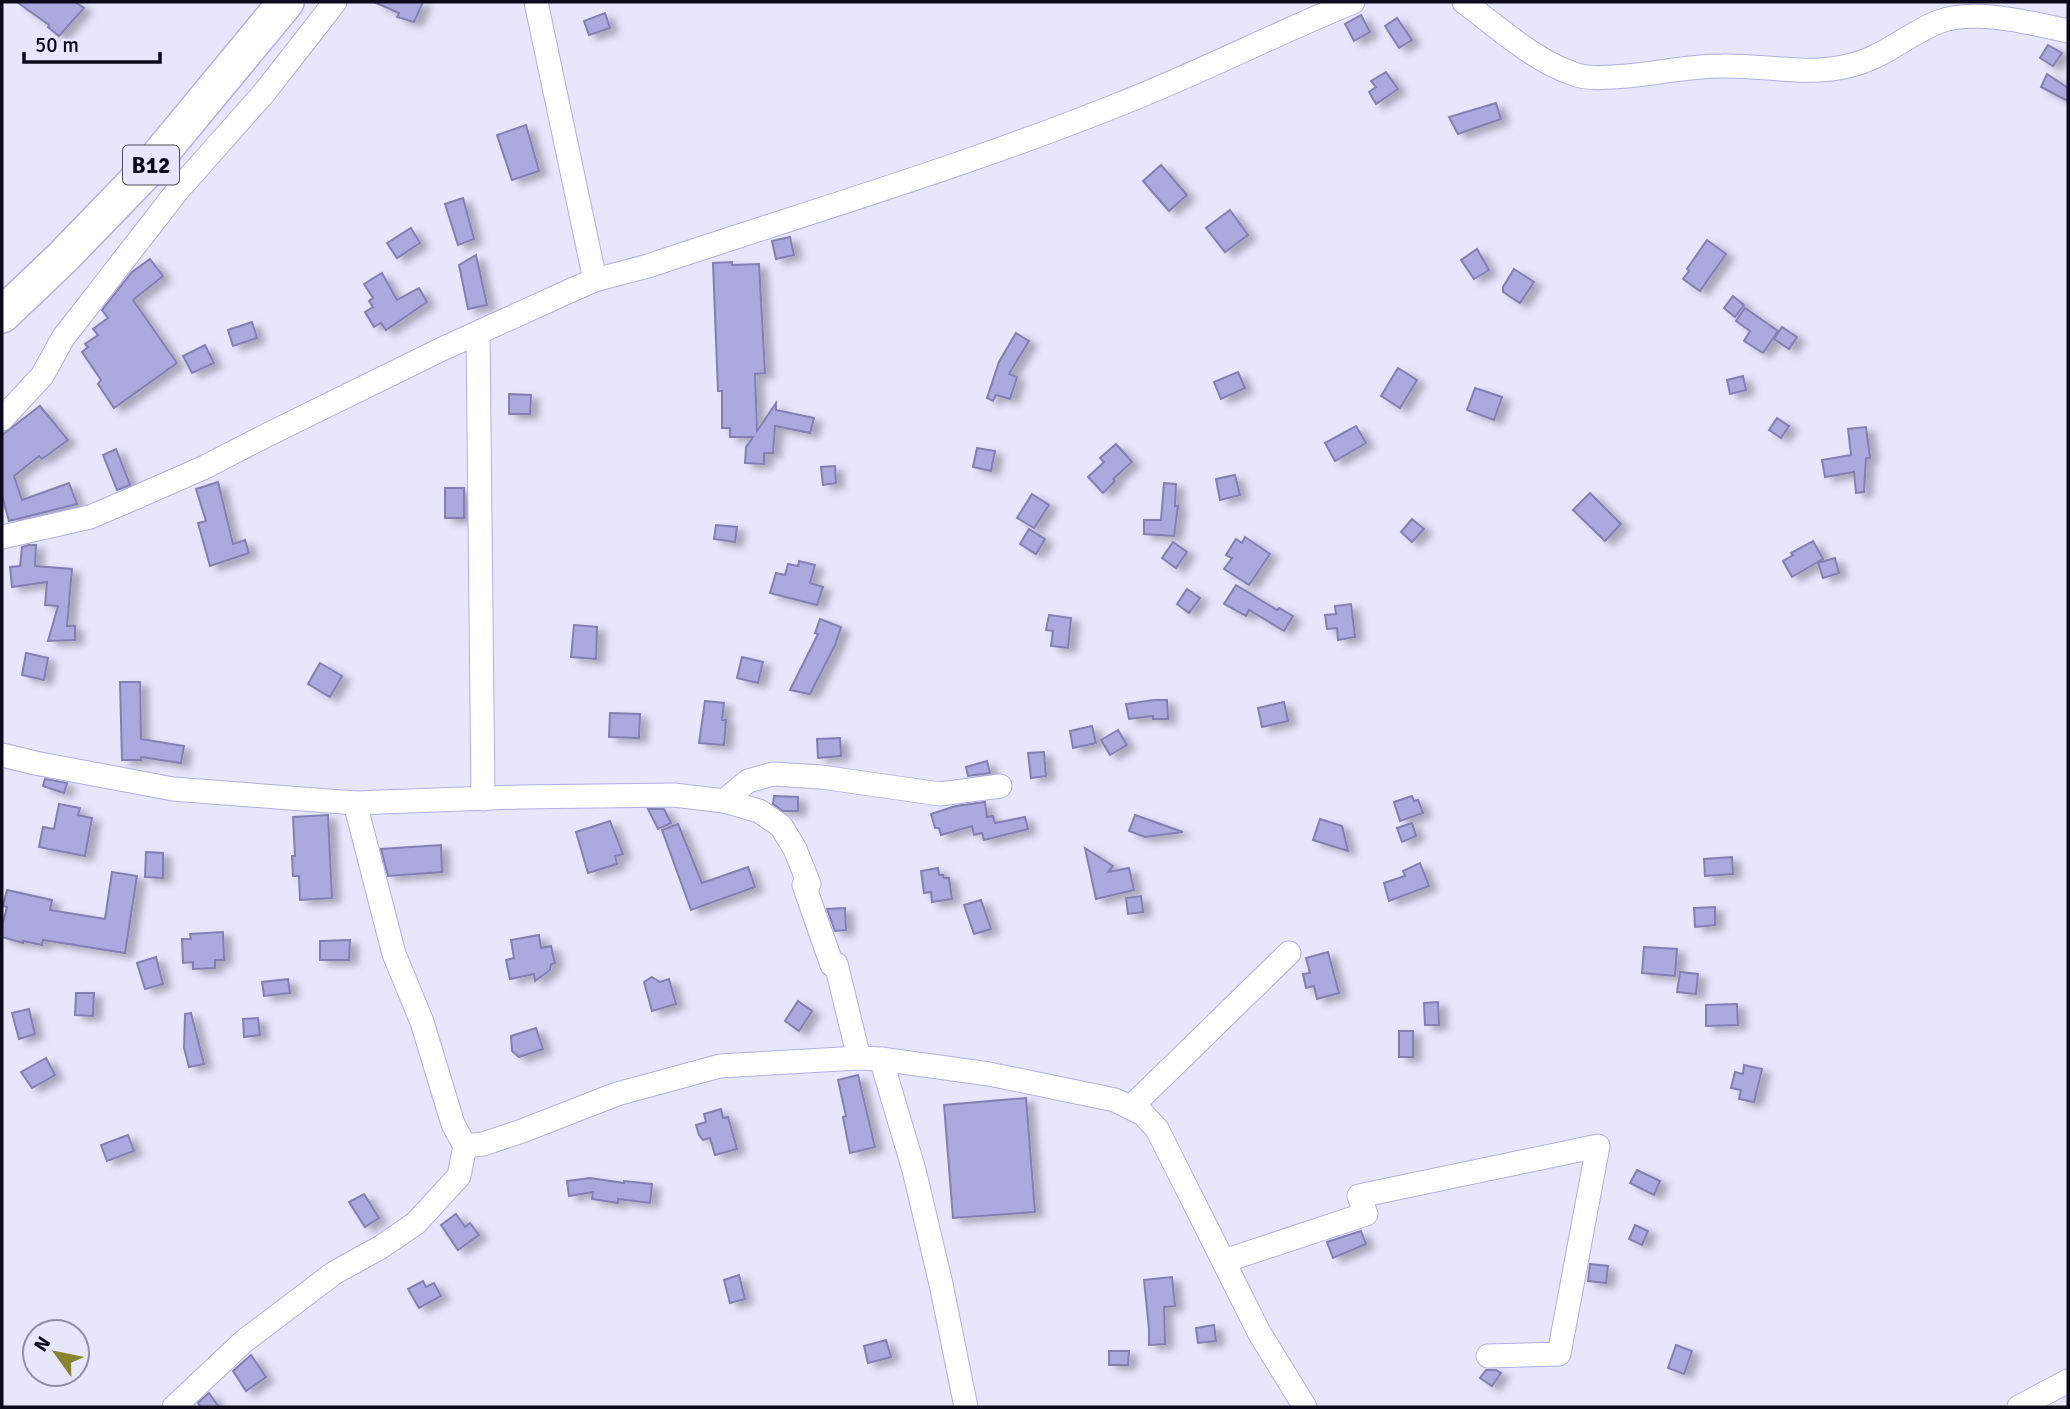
<svg xmlns="http://www.w3.org/2000/svg" width="2070" height="1409" viewBox="0 0 2070 1409" font-family="Signika,sans-serif">
	<defs>
		<filter id="shadow"><feDropShadow dx="8" dy="4.5" stdDeviation="3.5" flood-color="#0004"/></filter>
	</defs>
	<rect width="100%" height="100%" fill="#e7e6fd"/>
	<g fill="#aca9df" stroke="#837fb3" stroke-width="2" filter="url(#shadow)">
		<path d="M17 2H75L84 8 59 36 48 27 49 25Z"/>
		<path d="M374 2H423L414 22 397 17 399 13Z"/>
		<path d="M605 13 610 28 589 35 584 21Z"/>
		<path d="M1361 15 1370 32 1354 41 1345 24Z"/>
		<path d="M1397 18 1412 40 1399 48 1385 26Z"/>
		<path d="M2048 45 2062 53 2053 66 2040 58Z"/>
		<path d="M1386 72 1398 89 1376 104 1369 92 1376 87 1371 81Z"/>
		<path d="M2047 74 2068 88V101L2041 87Z"/>
		<path d="M1496 103 1501 119 1458 134 1449 117Z"/>
		<path d="M526 125 539 171 512 180 497 135Z"/>
		<path d="M1161 165 1187 195 1169 211 1143 181Z"/>
		<path d="M463 198 474 239 458 245 445 204Z"/>
		<path d="M1230 210 1248 235 1225 252 1206 228Z"/>
		<path d="M411 228 420 243 397 258 387 243Z"/>
		<path d="M790 237 794 255 776 259 772 241Z"/>
		<path d="M1707 240 1726 254 1700 291 1683 279 1689 271 1687 269Z"/>
		<path d="M1477 249 1489 270 1474 279 1461 260Z"/>
		<path d="M476 255 487 305 468 309 459 265Z"/>
		<path d="M150 259 163 276 133 300 177 363 114 408 98 384 101 380 82 352 88 347 85 344 98 335 93 329 108 318 102 310 132 272Z"/>
		<path d="M732 262V265L759 264 765 373 755 374 757 431 776 403V410L814 418 810 433 775 426 773 453H764V464L745 463 746 447 753 437H730V428H722V391H718L713 263Z"/>
		<path d="M1514 269 1534 282 1520 303 1503 292V287Z"/>
		<path d="M382 273 397 300 419 288 427 302 386 330 381 323 374 327 365 312 373 307 369 301 373 298 364 284Z"/>
		<path d="M1733 296 1744 305 1735 317 1724 308Z"/>
		<path d="M1745 308 1778 331 1763 353 1744 341 1750 331 1736 321Z"/>
		<path d="M252 322 257 338 233 346 228 330Z"/>
		<path d="M1782 327 1797 337 1789 349 1774 339Z"/>
		<path d="M1016 333 1029 341 1009 374 1017 377 1010 399 996 395 993 401 987 398 999 362Z"/>
		<path d="M205 345 214 363 192 373 183 356Z"/>
		<path d="M1398 368 1417 380 1400 408 1381 396Z"/>
		<path d="M1238 372 1245 388 1221 399 1214 382Z"/>
		<path d="M1743 376 1746 390 1730 394 1727 380Z"/>
		<path d="M1475 388 1502 397 1494 420 1467 410Z"/>
		<path d="M509 394 531 395 530 414H509Z"/>
		<path d="M40 406 68 440 42 459 39 456 14 476 22 500 69 483 77 504 9 521 2 496V435Z"/>
		<path d="M1777 418 1789 426 1781 438 1769 430Z"/>
		<path d="M1356 426 1366 443 1335 461 1325 443Z"/>
		<path d="M1866 427 1870 458H1866L1864 492 1856 493 1854 472 1825 477 1822 460 1851 455 1848 429Z"/>
		<path d="M1116 444 1132 462 1113 479 1115 481 1103 493 1088 477 1104 462 1100 458Z"/>
		<path d="M977 448 995 451 991 471 973 467Z"/>
		<path d="M116 449 130 485 117 490 103 455Z"/>
		<path d="M835 466 836 483 823 485 821 467Z"/>
		<path d="M1235 475 1240 495 1220 500 1216 479Z"/>
		<path d="M218 482 233 544 245 540 249 553 210 566 198 523 206 521 196 489Z"/>
		<path d="M1164 483 1176 484 1175 506H1178L1174 536 1144 534V520H1161Z"/>
		<rect x="445" y="488" width="19" height="30"/>
		<path d="M1590 493 1621 524 1605 541 1573 510Z"/>
		<path d="M1032 494 1049 505 1034 528 1017 518Z"/>
		<path d="M1412 519 1424 529 1412 542 1401 532Z"/>
		<path d="M716 525 737 527 735 542 714 539Z"/>
		<path d="M1029 529 1045 539 1036 554 1020 544Z"/>
		<path d="M1245 537 1270 554 1249 585 1224 569 1232 558 1226 555 1236 539 1242 543Z"/>
		<path d="M1813 541 1823 559 1792 577 1783 561 1793 555 1791 553Z"/>
		<path d="M1173 542 1187 552 1176 568 1162 558Z"/>
		<path d="M29 545H36L35 566 72 569 67 626H75V640L48 641 58 606 45 605 47 582 12 587 10 567 20 566 22 547Z"/>
		<path d="M1835 558 1839 573 1823 578 1818 563Z"/>
		<path d="M799 561 815 565 810 583 823 587 817 605 770 593 776 573 785 575 788 564 798 566Z"/>
		<path d="M1236 585 1277 610 1279 608 1293 616 1284 631 1249 610 1246 616 1224 604Z"/>
		<path d="M1187 589 1200 598 1189 613 1177 604Z"/>
		<path d="M1351 604 1355 637 1338 640 1337 628 1327 629 1325 615 1336 614 1335 606Z"/>
		<path d="M1049 615 1071 618 1068 648 1051 646 1053 631 1046 630Z"/>
		<path d="M820 619 841 627 835 645 810 694 790 690 818 634 815 633Z"/>
		<path d="M574 625 597 627 596 659 571 657Z"/>
		<path d="M26 653 48 658 44 680 22 675Z"/>
		<path d="M742 657 763 662 758 683 737 678Z"/>
		<path d="M320 663 342 676 330 697 308 684Z"/>
		<path d="M120 682H140L141 739 184 746 181 763 141 757V760H122Z"/>
		<path d="M1154 700H1167L1168 719H1153V716L1129 719 1126 704Z"/>
		<path d="M705 701 724 703 722 720H726L724 745 699 743Z"/>
		<path d="M1284 702 1288 721 1262 727 1258 708Z"/>
		<path d="M610 713 640 714 639 738 609 737Z"/>
		<path d="M1092 726 1096 743 1073 748 1070 731Z"/>
		<path d="M1118 730 1127 745 1110 755 1101 740Z"/>
		<path d="M840 738 841 756 818 758 817 739Z"/>
		<path d="M1044 752 1046 776 1031 778 1028 753Z"/>
		<path d="M987 761 990 773 968 776 966 767Z"/>
		<path d="M45 779 67 783 64 793 43 786Z"/>
		<path d="M774 796 798 797V811H783L773 804Z"/>
		<path d="M1412 796 1414 801 1418 800 1423 813 1400 821 1394 802Z"/>
		<path d="M985 802 987 817 993 816 995 823 1025 817 1028 829 984 840 982 833 974 835 972 826 941 835 939 828H935L931 814 956 806Z"/>
		<path d="M59 804 80 808 78 815 92 818 85 856 39 847 43 827 54 829Z"/>
		<path d="M648 809H664L671 823 658 829Z"/>
		<path d="M328 815 332 898 300 900 299 876H293L292 856H295L293 817Z"/>
		<path d="M1135 815 1183 832 1145 837 1129 831Z"/>
		<path d="M1320 819 1342 826 1348 851 1313 840Z"/>
		<path d="M610 821 623 854 615 856 617 864 588 873 576 832Z"/>
		<path d="M1412 823 1416 836 1402 842 1397 828Z"/>
		<path d="M678 824 702 883 748 867 755 887 691 910 662 830Z"/>
		<path d="M441 845 442 872 388 876 381 849Z"/>
		<path d="M1085 848 1113 866 1108 872 1129 868 1134 890 1096 899Z"/>
		<path d="M146 852 163 853V878L145 877Z"/>
		<path d="M1732 857 1733 874 1705 876 1704 859Z"/>
		<path d="M1420 863 1429 886 1389 901 1384 883 1405 876 1403 871Z"/>
		<path d="M938 868 939 875H943L944 878H949L952 899 932 902 931 892 924 893 921 871Z"/>
		<path d="M112 872 137 876 125 953 43 940 42 945 23 941V943L2 937V926L7 907 3 906 7 890 52 900 50 910 105 919Z"/>
		<path d="M1141 896 1143 912 1128 914 1126 898Z"/>
		<path d="M981 900 991 929 974 934 964 905Z"/>
		<path d="M1715 907V925L1695 927 1694 908Z"/>
		<path d="M845 908 846 930 835 931 827 909Z"/>
		<path d="M223 932 224 960H215V968L193 969V962L183 963 182 939H191L190 934Z"/>
		<path d="M539 935 541 948 551 946 555 963 551 964 550 970 535 981 534 974 510 979 506 960 514 958 511 940Z"/>
		<path d="M350 940 349 960H320V941Z"/>
		<path d="M1644 947 1677 949 1675 976 1642 973Z"/>
		<path d="M1328 952 1339 993 1317 999 1314 986 1306 988 1303 974 1310 973 1306 958Z"/>
		<path d="M156 957 163 984 145 989 137 963Z"/>
		<path d="M1680 972 1698 974 1696 994 1677 992Z"/>
		<path d="M652 977 660 982 669 979 676 1004 652 1011 644 982Z"/>
		<path d="M288 979 290 993 264 996 262 982Z"/>
		<path d="M76 993H94L93 1016 75 1015Z"/>
		<path d="M798 1001 812 1011 799 1031 785 1021Z"/>
		<path d="M1438 1002 1439 1025H1425L1424 1003Z"/>
		<path d="M1737 1004 1738 1025 1706 1026V1005Z"/>
		<path d="M29 1009 35 1034 19 1039 12 1013Z"/>
		<path d="M191 1013 204 1064 189 1067 184 1048 185 1014Z"/>
		<path d="M258 1018 260 1035 244 1037 243 1019Z"/>
		<path d="M536 1028 543 1049 519 1057 512 1051 511 1036Z"/>
		<rect x="1399" y="1031" width="14" height="26"/>
		<path d="M46 1058 55 1075 32 1088 21 1072Z"/>
		<path d="M1744 1065 1762 1069 1754 1102 1739 1099 1741 1090 1731 1088 1735 1072 1743 1074Z"/>
		<path d="M858 1075 875 1147 850 1153 843 1117 846 1116 838 1080Z"/>
		<path d="M1026 1098 1035 1212 953 1218 944 1105Z"/>
		<path d="M721 1109 723 1118 728 1117 737 1149 715 1155 710 1138 703 1140 699 1135 696 1125 706 1122 704 1114Z"/>
		<path d="M128 1135 134 1151 107 1161 101 1145Z"/>
		<path d="M1637 1170 1660 1181 1654 1195 1630 1183Z"/>
		<path d="M590 1178 624 1183V1181L652 1184 650 1203 618 1199V1203L592 1199 593 1192 569 1196 567 1181Z"/>
		<path d="M364 1194 379 1218 365 1227 349 1202Z"/>
		<path d="M456 1214 465 1227 470 1223 479 1235 458 1250 441 1225Z"/>
		<path d="M1635 1225 1648 1231 1642 1245 1629 1239Z"/>
		<path d="M1361 1231 1366 1244 1333 1258 1327 1242Z"/>
		<path d="M1590 1264 1608 1266 1606 1283 1588 1281Z"/>
		<path d="M739 1275 745 1299 730 1303 724 1280Z"/>
		<path d="M1172 1277 1175 1306 1164 1307 1165 1344 1149 1345V1329L1144 1280Z"/>
		<path d="M423 1281 426 1287 434 1283 441 1296 419 1308 408 1289Z"/>
		<path d="M1214 1325 1216 1341 1198 1343 1196 1328Z"/>
		<path d="M886 1340 891 1357 868 1363 864 1346Z"/>
		<path d="M1676 1345 1692 1351 1684 1374 1668 1368Z"/>
		<path d="M1109 1351H1129L1128 1365H1109Z"/>
		<path d="M251 1355 266 1377 246 1391 233 1371Z"/>
		<path d="M1486 1370H1496L1501 1373 1492 1386 1480 1378Z"/>
		<path d="M209 1393 219 1407H201L198 1403Z"/>
	</g>
	<g fill="none" stroke-linecap="round" stroke-linejoin="round">
		<g stroke="#b1aee4" stroke-width="25">
			<g id="minor">
				<path d="M536 2 595 280"/>
				<path d="M1464 2C1499 28 1533 60 1574 74 1589 80 1611 77 1627 76 1658 73 1690 66 1722 66 1764 65 1806 76 1848 66 1884 58 1906 35 1938 22 1973 8 2032 23 2068 31"/>
				<path d="M478 334 483 799"/>
				<path d="M2 419 42 376 63 338 178 190 264 93 335 2"/>
				<path d="M2 537 90 517 130 500 205 467 267 435 442 349 574 289 595 280 648 266C806 213 966 166 1120 104 1199 73 1275 34 1353 2"/>
				<path d="M2 755 35 763 173 789 355 803 520 797 674 795 724 801 759 811 781 826 795 849 809 884 804 885 832 965 836 964 859 1058 881 1059 989 1074 1115 1100 1143 1114 1157 1129 1260 1334 1305 1407"/>
				<path d="M724 801 748 781 773 774 821 777 940 794 1000 786"/>
				<path d="M355 803 394 954 422 1022 453 1124 465 1146"/>
				<path d="M881 1059 914 1170 941 1284 966 1407"/>
				<path d="M1131 1107 1289 953"/>
				<path d="M1224 1261 1366 1214 1359 1196 1598 1146 1559 1354 1488 1356"/>
				<path d="M174 1407 243 1342 334 1273 381 1247 416 1223 459 1176 465 1146 483 1144 522 1131 617 1094 720 1066 859 1058"/>
				<path d="M2019 1407 2068 1381"/>
			</g>
		</g>
		<g stroke="#b1aee4" stroke-width="38">
			<path id="highway" d="M2 315 63 257 148 169 286 2"/>
		</g>
		<use href="#minor" stroke="#fff" stroke-width="23"/>
		<use href="#highway" stroke="#fff" stroke-width="35"/>
	</g>
	<g text-anchor="middle" stroke-width="5" stroke-linejoin="round" paint-order="stroke">
		<rect fill="#e7e6fd" stroke="#4e4b60" stroke-width="2" x="123" y="145.5" width="56" height="39" rx="5"/>
		<g font-size="23" font-weight="bold" fill="#0c091c">
			<text x="151" y="173">B12</text>
		</g>
	</g>
	<rect width="2070" height="1409" fill="none" stroke="#0c091c" stroke-width="7"/>
	<g transform="translate(56 1353) rotate(303)"><circle r="33" fill="#e7e6fd" stroke="#8f8ea3" stroke-width="2"/>
	<path d="M0-5L12 26L0 18L-12 26Z" fill="#88842d"/>
	<text y="-10" font-size="19" font-weight="bold" text-anchor="middle" fill="#0c091c">N</text>
	</g>
	<path d="M24 52v10h136v-10" fill="none" stroke="#0c091c" stroke-width="3.5"/>
	<text x="35" y="52" font-size="21" fill="#0c091c" stroke="#e7e6fd" stroke-width="5" paint-order="stroke">50 m</text>
</svg>
